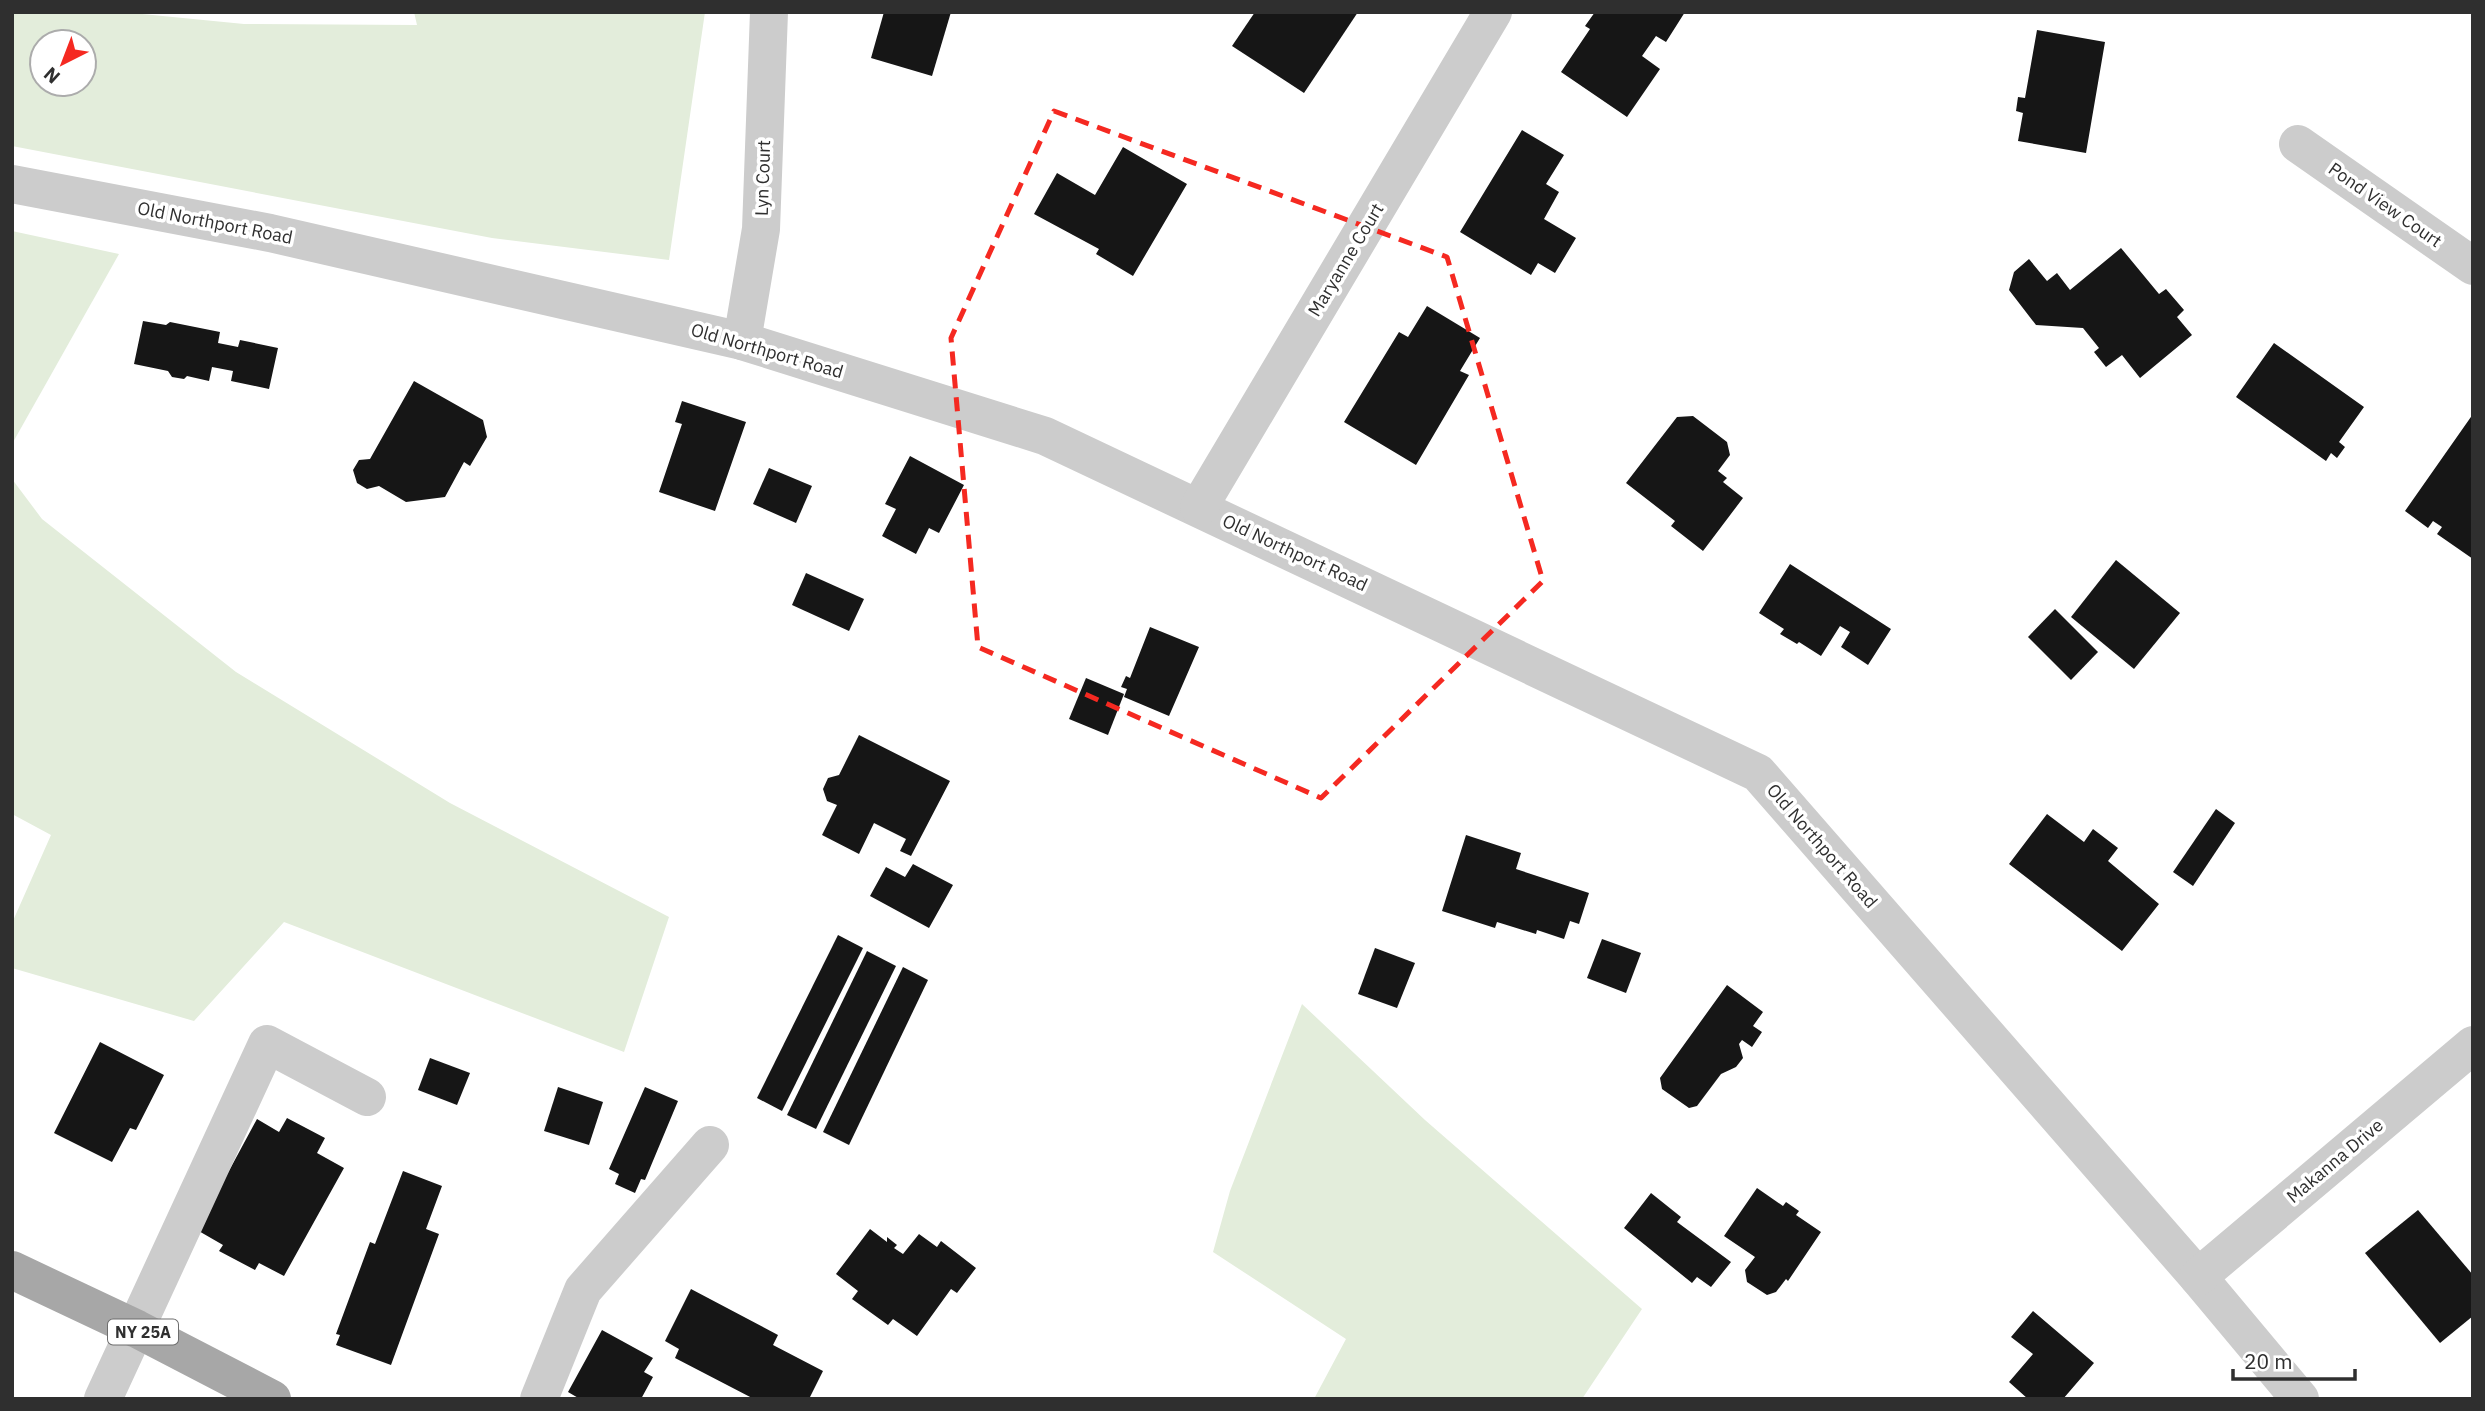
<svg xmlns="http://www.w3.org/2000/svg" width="2485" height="1411" viewBox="0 0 2485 1411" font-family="'IBM Plex Sans',sans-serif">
	<rect width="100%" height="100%" fill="#fff"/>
	<g fill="#e3eddb" fill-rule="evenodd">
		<path d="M12 12H122L244 24 417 25 414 12H705L669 260 492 238 12 146ZM42 42H84V84H42Z"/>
		<path d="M12 231 119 254 12 444Z"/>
		<path d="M12 479 42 519 236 672 450 803 669 917 624 1052 284 922 194 1021 12 968V923L51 835 12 814Z"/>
		<path d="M1302 1004 1425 1120 1642 1309 1582 1399H1314L1346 1339 1213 1252 1230 1191Z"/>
	</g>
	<g fill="#161616">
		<path d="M884 12H951L932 76 871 58Z"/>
		<path d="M1255 12H1358L1304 93 1232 46Z"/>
		<path d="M1595 12H1685L1666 42 1656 36 1642 56 1660 69 1627 117 1561 72 1590 29 1585 26Z"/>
		<path d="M2037 30 2105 42 2086 153 2018 141 2023 113 2016 111 2018 97 2025 98Z"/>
		<path d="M1522 130 1564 155 1546 184 1559 192 1544 219 1576 238 1555 273 1538 263 1531 275 1460 232Z"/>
		<path d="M1123 147 1187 184 1133 276 1096 254 1099 249 1034 214 1057 173 1095 195Z"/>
		<path d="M2121 248 2159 294 2166 289 2184 310 2177 317 2192 335 2140 378 2122 355 2106 367 2094 352 2099 348 2083 328 2036 325 2009 290 2014 272 2029 259 2047 281 2057 273 2070 290Z"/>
		<path d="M1427 306 1480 338 1460 371 1469 375 1416 465 1344 422 1399 332 1408 337Z"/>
		<path d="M143 321 166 325 170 322 220 332 218 343 238 347 240 340 278 348 269 389 231 381 233 371 212 367 209 381 187 376 184 379 172 377 168 371 134 364Z"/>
		<path d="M2274 343 2364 407 2339 442 2345 447 2337 458 2331 453 2326 461 2236 397Z"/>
		<path d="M414 381 483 420 487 437 470 466 464 462 445 497 406 502 379 486 367 489 357 483 353 470 359 460 370 459Z"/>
		<path d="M682 401 746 422 715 511 659 492 682 424 675 422Z"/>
		<path d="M2473 414V559L2437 534 2442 527 2433 521 2428 528 2405 511Z"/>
		<path d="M1693 416 1727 442 1730 455 1718 471 1727 478 1723 482 1743 498 1703 551 1671 526 1675 521 1626 483 1677 417Z"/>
		<path d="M910 456 964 485 939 533 929 528 916 554 882 536 896 509 885 504Z"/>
		<path d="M769 468 812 486 796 523 753 504Z"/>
		<path d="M2116 560 2180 613 2134 669 2071 617Z"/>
		<path d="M1790 564 1891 629 1868 665 1841 647 1850 632 1840 626 1821 656 1799 642 1797 644 1780 634 1784 629 1759 613Z"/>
		<path d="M806 573 864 599 849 631 792 605Z"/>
		<path d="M2055 609 2098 652 2071 680 2028 637Z"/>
		<path d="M1150 627 1199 647 1169 716 1124 697 1127 689 1121 687 1126 676 1130 678Z"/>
		<path d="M1086 678 1124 694 1108 735 1069 719Z"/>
		<path d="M859 735 950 781 911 856 900 851 906 839 874 823 859 854 822 835 837 805 827 801 823 789 828 778 839 775Z"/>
		<path d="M2216 809 2235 823 2193 886 2173 872Z"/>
		<path d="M2047 814 2084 842 2093 829 2118 848 2108 861 2159 904 2122 951 2009 864Z"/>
		<path d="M1466 835 1521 853 1516 869 1589 893 1579 924 1570 921 1564 939 1537 930 1536 934 1497 922 1495 928 1442 911Z"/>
		<path d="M913 864 953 885 929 928 870 896 886 867 905 877Z"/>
		<path d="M838 935 863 948 782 1111 757 1098Z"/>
		<path d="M1602 939 1641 953 1626 993 1587 978Z"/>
		<path d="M1375 948 1415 963 1397 1008 1358 994Z"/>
		<path d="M867 951 896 966 816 1129 787 1115Z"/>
		<path d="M903 967 928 980 849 1145 823 1132Z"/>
		<path d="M1727 985 1763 1012 1753 1026 1762 1032 1752 1047 1742 1040 1739 1044 1743 1058 1736 1067 1721 1074 1697 1106 1689 1108 1662 1089 1660 1078Z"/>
		<path d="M100 1042 164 1075 136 1130 130 1128 112 1162 54 1133Z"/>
		<path d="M430 1058 470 1073 457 1105 418 1090Z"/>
		<path d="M558 1087 603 1102 589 1145 544 1131Z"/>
		<path d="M645 1087 678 1101 645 1180 641 1179 635 1193 615 1184 619 1174 609 1169Z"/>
		<path d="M287 1118 325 1138 317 1153 344 1168 284 1276 259 1263 255 1270 219 1251 223 1245 197 1230 257 1119 279 1132Z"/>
		<path d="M403 1171 442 1186 426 1229 439 1234 391 1365 336 1345 340 1335 336 1334 370 1242 375 1244Z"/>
		<path d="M1757 1188 1783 1206 1786 1202 1799 1211 1796 1215 1821 1232 1788 1281 1786 1279 1776 1292 1767 1295 1747 1282 1745 1270 1755 1257 1724 1236Z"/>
		<path d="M1651 1193 1681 1217 1677 1222 1731 1262 1711 1287 1697 1277 1692 1283 1624 1228Z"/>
		<path d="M2418 1210 2473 1275V1316L2440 1343 2365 1253Z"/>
		<path d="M870 1229 887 1242V1237L897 1245 894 1248 903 1254 919 1234 937 1247 941 1241 976 1268 957 1293 951 1289 917 1336 893 1319 888 1325 852 1299 858 1291 836 1274Z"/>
		<path d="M691 1289 778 1335 773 1345 823 1371 809 1399H754L675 1358 679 1349 665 1341Z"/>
		<path d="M2033 1311 2094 1363 2063 1399H2028L2009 1382 2033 1354 2011 1337Z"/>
		<path d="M602 1330 653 1358 644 1372 653 1377 641 1399H580L568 1392Z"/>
	</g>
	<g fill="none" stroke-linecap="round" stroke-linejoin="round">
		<g stroke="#ccc" stroke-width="38">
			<path d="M2298 144 2473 266"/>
			<path d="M12 184 270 233 742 341 1045 436 1758 773 2198 1277 2300 1399"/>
			<path d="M742 341 761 229 769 12"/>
			<path d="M1199 507 1493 12"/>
			<path d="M2198 1277 2473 1045"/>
			<path d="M103 1399 267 1044 367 1097"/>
			<path d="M539 1399 583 1290 710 1145"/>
		</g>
		<path stroke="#a7a7a7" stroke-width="38" d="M12 1270 137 1329 272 1399"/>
	</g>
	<path fill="none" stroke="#f52921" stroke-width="5" stroke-dasharray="14 9" stroke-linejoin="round" d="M1054 111 1447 257 1543 581 1321 798 978 647 951 338Z"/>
	<g text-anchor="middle" stroke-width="7" stroke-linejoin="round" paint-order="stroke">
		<rect fill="#fff" stroke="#6d6d6d" stroke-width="2" x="108" y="1319.5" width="70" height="25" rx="5"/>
		<g font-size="16" font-weight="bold" fill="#2f2f2f">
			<text x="143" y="1338">NY 25A</text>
		</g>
		<g font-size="18" fill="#2f2f2f" stroke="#fff">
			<text transform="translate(763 178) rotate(-88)" y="6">Lyn Court</text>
			<text transform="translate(2385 205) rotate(35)" y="6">Pond View Court</text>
			<text transform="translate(215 223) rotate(11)" y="6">Old Northport Road</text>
			<text transform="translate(1346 260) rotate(-59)" y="6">Maryanne Court</text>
			<text transform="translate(767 351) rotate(16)" y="6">Old Northport Road</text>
			<text transform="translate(1295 553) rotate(25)" y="6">Old Northport Road</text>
			<text transform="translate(1822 846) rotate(49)" y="6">Old Northport Road</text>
			<text transform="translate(2335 1161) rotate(-40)" y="6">Makanna Drive</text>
		</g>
	</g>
	<rect width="2485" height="1411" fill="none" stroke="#2f2f2f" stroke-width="28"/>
	<g transform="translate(63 63) rotate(222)"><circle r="33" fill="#ffffff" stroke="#acacac" stroke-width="2"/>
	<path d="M0-5L12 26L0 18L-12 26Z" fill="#f52921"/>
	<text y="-10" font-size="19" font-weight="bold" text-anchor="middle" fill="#2f2f2f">N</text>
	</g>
	<path d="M2233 1369v10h122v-10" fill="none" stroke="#2f2f2f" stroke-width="3.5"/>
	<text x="2244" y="1369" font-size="21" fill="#2f2f2f" stroke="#ffffff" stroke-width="5" paint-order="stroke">20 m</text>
</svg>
